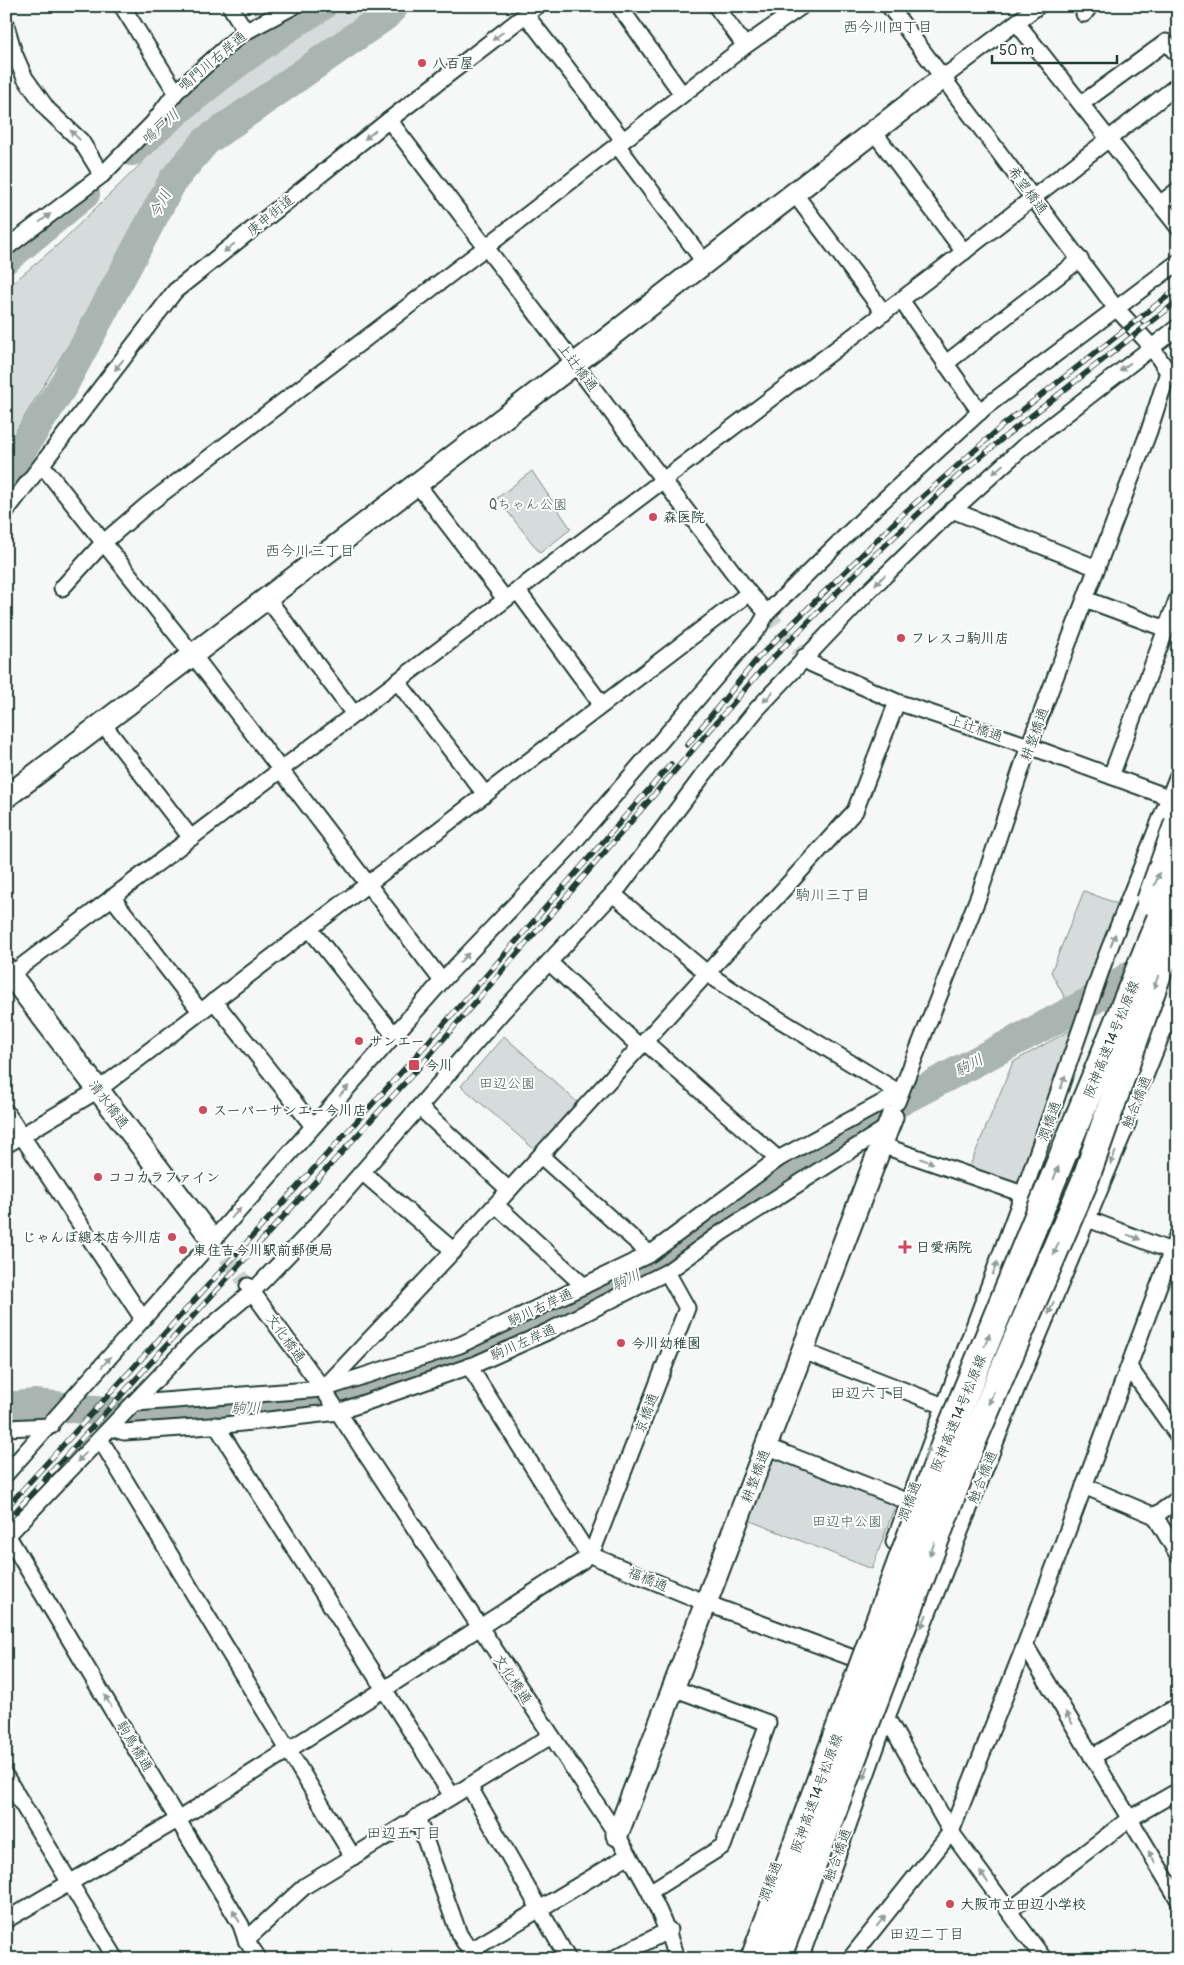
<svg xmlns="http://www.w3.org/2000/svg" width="1184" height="1965" viewBox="0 0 1184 1965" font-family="Pangolin,'Klee One',sans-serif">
	<rect width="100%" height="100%" fill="#f6f7f7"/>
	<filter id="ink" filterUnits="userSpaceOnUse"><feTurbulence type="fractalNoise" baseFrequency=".02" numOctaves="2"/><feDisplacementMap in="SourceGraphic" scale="10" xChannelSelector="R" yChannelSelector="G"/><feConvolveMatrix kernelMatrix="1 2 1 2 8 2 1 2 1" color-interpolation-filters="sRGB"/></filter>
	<g filter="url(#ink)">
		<g fill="#d6dcdb" stroke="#7a8c88">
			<path d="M332 6H379L370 17 271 84 185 154 6 447V289L61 242 201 105 275 43Z"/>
			<path d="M532 471 571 529 540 553 497 498Z"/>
			<path d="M1084 891 1118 904 1087 988 1066 1000 1051 972Z"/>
			<path d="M1074 1028 1019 1185 969 1168 1013 1062Z"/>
			<path d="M504 1036 577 1102 535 1150 461 1086Z"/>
			<path d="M777 1456 896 1503 872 1569 748 1520 770 1460Z"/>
		</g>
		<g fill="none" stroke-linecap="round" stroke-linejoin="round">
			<g stroke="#aab5b1" stroke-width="30">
				<path d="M132 151C191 97 253 47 322 6"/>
				<path d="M6 259 85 194"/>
				<path d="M6 474 64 384 173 180 206 141 385 16 394 6"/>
				<path d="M6 1407 35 1404 142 1415 216 1408H265L311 1402 346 1393 468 1354 658 1265 719 1215 880 1112 1091 1001 1154 961"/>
			</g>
			<g stroke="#cbd2d0" stroke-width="15" stroke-dasharray="15 8" stroke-linecap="butt">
				<path d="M767 613 804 657"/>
				<path d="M212 1239 248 1286"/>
			</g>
			<g stroke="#1f3d34" stroke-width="19">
				<g id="street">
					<path d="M122 6 176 92"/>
					<path d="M230 6 246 32"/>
					<path d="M619 6 682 94"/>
					<path d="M716 6 745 46"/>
					<path d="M889 6 1115 307 1151 346 1168 372"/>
					<path d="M1084 14 1090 6"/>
					<path d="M526 15 623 140"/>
					<path d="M1017 23 1178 227"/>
					<path d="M6 25 14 53 25 78 48 110 81 141 102 175"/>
					<path d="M944 77 1038 6"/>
					<path d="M1081 104 1166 42 1178 55"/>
					<path d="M389 120 749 593 767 613"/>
					<path d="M874 132 964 252"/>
					<path d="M617 145 705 263"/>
					<path d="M794 193 884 313"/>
					<path d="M1160 204 1178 190"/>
					<path d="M6 248 102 175 153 123 176 92 241 34 294 6"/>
					<path d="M901 300 980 412"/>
					<path d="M945 364 1080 259"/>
					<path d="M42 465 193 655 442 981"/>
					<path d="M417 484 505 599"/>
					<path d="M952 510 1097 568"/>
					<path d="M6 511 175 291 389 120 537 6"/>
					<path d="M62 588 104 542 147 505 486 247 745 46 802 6"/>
					<path d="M517 590 602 705"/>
					<path d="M267 598 354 714"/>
					<path d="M1085 599 1166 629"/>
					<path d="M804 657 812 664 897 702 1029 746 1176 800"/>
					<path d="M397 681 485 794"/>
					<path d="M103 724 191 838"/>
					<path d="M1111 776 1178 597"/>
					<path d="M613 894 708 974 744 998 900 1093"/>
					<path d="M112 897 200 1011"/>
					<path d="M309 928 394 1035"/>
					<path d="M549 962 640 1047"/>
					<path d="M10 975 943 268 1178 85"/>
					<path d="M214 1001 313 1126"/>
					<path d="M645 1042 778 1159"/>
					<path d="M897 1102 979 895 1029 746 1149 431 1168 372"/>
					<path d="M419 1107 509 1190"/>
					<path d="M6 1112 143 1319"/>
					<path d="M6 1145 98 1090 749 593"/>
					<path d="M881 1145 1023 1194 1171 1251 1177 1260"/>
					<path d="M541 1156 650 1254"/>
					<path d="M362 1172 454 1251"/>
					<path d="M496 1205 584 1286"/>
					<path d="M248 1286 323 1389 617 1835C641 1875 664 1913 676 1959"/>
					<path d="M803 1351 944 1406"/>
					<path d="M469 1366 588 1554 706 1603 853 1658 862 1674"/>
					<path d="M1129 1367 1178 1436"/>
					<path d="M323 1389 456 1248 855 811 897 702"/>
					<path d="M136 1403 323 1389 460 1345 650 1254 778 1159 900 1093"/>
					<path d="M216 1425 452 1796"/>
					<path d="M6 1428 51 1426"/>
					<path d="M111 1428 124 1432 225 1425 338 1412 476 1364 547 1332 667 1272 721 1233 889 1126"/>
					<path d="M100 1439 353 1857"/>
					<path d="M766 1446 909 1502"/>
					<path d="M6 1474 442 981 568 849 759 627 767 613 865 517 984 408 1178 262"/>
					<path d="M1084 1486 1155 1516 1178 1555"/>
					<path d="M1155 1516 1178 1499"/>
					<path d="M6 1533 241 1925 246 1940 259 1959"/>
					<path d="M6 1537 191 1343 252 1292 307 1235 503 1011 620 886 704 774 757 709 865 595 940 522 1022 448 1178 327"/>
					<path d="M894 1542 1023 1194 1104 962 1178 775"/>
					<path d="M1025 1645 1178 1899"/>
					<path d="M883 1711 951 1832 1044 1959"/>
					<path d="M1092 1757 1178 1706"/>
					<path d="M6 1777 116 1959"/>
					<path d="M469 1786 568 1959"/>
					<path d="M417 1817 459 1934 470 1951 629 1855"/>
					<path d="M651 1891 723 1846 768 1723 673 1688"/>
					<path d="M1009 1911 1129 1819 1178 1791"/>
					<path d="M6 1920 179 1819 383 1690 582 1561 595 1545 687 1308 667 1272"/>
					<path d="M246 1940 305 1886 551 1736"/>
					<path d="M613 1959 669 1930"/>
					<path d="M800 1959 887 1717 1018 1385 1128 1122"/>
					<path d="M850 1959 951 1832 1025 1645 1178 1234"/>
				</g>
			</g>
			<g stroke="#1f3d34" stroke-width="25">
				<g id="secondary">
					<path d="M6 797 581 359 944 77"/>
					<path d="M6 969 212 1239"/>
					<path d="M617 1835 892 1117"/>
				</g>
			</g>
			<g stroke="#1f3d34" stroke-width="30">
				<path id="highway" d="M1112 1130 1140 1074 1178 979"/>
			</g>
			<use href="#street" stroke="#fff" stroke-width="15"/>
			<use href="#secondary" stroke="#fff" stroke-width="21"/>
			<use href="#highway" stroke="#fff" stroke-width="26"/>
			<g stroke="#1f3d34" stroke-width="5.5">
				<g id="rail">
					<path d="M687 745 758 658 903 514 1002 426 1178 288"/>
					<path d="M6 1508 415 1057 671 764"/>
					<path d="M6 1522 422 1064 766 665 856 573 958 476 1008 434 1178 301"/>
				</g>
			</g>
			<use href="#rail" stroke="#fff" stroke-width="4" stroke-dasharray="11" stroke-linecap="butt"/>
			<g stroke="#1f3d34" stroke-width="30" stroke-linecap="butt">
				<g id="highway-bridge">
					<path d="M1150 901 1178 823"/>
					<path d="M754 1959 948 1435 1178 875"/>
					<path d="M777 1959 972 1443 1084 1183 1177 920"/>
				</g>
			</g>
			<use href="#highway-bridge" stroke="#fff" stroke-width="26"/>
		</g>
		<defs><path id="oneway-solid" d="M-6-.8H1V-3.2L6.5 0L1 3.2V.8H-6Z" transform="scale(1.25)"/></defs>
		<g fill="#8f9e9a">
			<use href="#oneway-solid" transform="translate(498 36) rotate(142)"/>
			<use href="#oneway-solid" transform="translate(75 135) rotate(-135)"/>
			<use href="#oneway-solid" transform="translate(370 135) rotate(141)"/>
			<use href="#oneway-solid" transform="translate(45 218) rotate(-37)"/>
			<use href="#oneway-solid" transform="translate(229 248) rotate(141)"/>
			<use href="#oneway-solid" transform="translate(119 365) rotate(128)"/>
			<use href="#oneway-solid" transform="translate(1125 367) rotate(142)"/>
			<use href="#oneway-solid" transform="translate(998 469) rotate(138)"/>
			<use href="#oneway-solid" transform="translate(880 580) rotate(135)"/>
			<use href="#oneway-solid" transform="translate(768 697) rotate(134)"/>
			<use href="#oneway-solid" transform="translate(1157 879) rotate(-69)"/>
			<use href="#oneway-solid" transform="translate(1113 940) rotate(-69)"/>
			<use href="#oneway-solid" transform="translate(464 958) rotate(-46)"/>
			<use href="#oneway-solid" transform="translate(1156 982) rotate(110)"/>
			<use href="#oneway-solid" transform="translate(1063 1082) rotate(-70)"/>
			<use href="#oneway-solid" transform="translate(344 1091) rotate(-48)"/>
			<use href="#oneway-solid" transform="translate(1113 1158) rotate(112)"/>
			<use href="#oneway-solid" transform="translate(927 1161) rotate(19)"/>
			<use href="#oneway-solid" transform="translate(1056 1173) rotate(-68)"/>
			<use href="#oneway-solid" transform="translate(236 1213) rotate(-48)"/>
			<use href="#oneway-solid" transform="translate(1134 1237) rotate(21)"/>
			<use href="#oneway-solid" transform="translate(1056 1249) rotate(113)"/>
			<use href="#oneway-solid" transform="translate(995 1268) rotate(-70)"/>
			<use href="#oneway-solid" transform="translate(1051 1308) rotate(113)"/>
			<use href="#oneway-solid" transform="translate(987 1340) rotate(-68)"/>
			<use href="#oneway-solid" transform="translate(106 1362) rotate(-49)"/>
			<use href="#oneway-solid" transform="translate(991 1398) rotate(113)"/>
			<use href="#oneway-solid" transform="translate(927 1453) rotate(-70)"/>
			<use href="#oneway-solid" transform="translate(82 1457) rotate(134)"/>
			<use href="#oneway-solid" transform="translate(932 1549) rotate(111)"/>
			<use href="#oneway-solid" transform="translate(924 1621) rotate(112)"/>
			<use href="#oneway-solid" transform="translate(108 1701) rotate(-121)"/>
			<use href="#oneway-solid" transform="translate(1069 1718) rotate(-121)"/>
			<use href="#oneway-solid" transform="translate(866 1773) rotate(110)"/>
			<use href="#oneway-solid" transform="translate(1152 1857) rotate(-121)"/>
			<use href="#oneway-solid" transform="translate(984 1877) rotate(-126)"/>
			<use href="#oneway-solid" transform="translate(236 1916) rotate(-120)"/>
			<use href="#oneway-solid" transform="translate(881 1921) rotate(-51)"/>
		</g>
	</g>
	<g fill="#d1495b" stroke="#fff" stroke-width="2">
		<circle cx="422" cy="63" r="5"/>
		<circle cx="653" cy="517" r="5"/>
		<circle cx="901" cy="638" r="5"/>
		<circle cx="359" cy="1041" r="5"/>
		<rect x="408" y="1059" width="12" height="12" rx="2.5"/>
		<circle cx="203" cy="1110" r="5"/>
		<circle cx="98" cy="1177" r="5"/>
		<circle cx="172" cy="1237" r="5"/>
		<path d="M902.5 1239.5h5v5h5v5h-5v5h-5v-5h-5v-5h5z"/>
		<circle cx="183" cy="1250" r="5"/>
		<circle cx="621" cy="1343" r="5"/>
		<circle cx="950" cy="1904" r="5"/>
	</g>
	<g text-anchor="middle" stroke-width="4" stroke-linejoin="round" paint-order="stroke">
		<g font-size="14" fill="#1f3d34" stroke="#fff">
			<text transform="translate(212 61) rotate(-40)" y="5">鳴門川右岸通</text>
			<text transform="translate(1028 190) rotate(53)" y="5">希望橋通</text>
			<text transform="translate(270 215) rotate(-39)" y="5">庚申街道</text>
			<text transform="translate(578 367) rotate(53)" y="5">上辻橋通</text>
			<text transform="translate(976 728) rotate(18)" y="5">上辻橋通</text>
			<text transform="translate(1034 734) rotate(-70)" y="5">耕整橋通</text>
			<text transform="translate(1111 1039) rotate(-68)" y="5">阪神高速14号松原線</text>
			<text transform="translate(1136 1102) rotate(-68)" y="5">触合橋通</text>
			<text transform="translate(109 1104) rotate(53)" y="5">清水橋通</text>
			<text transform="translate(1049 1121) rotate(-70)" y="5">潤橋通</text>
			<text transform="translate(540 1307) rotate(-25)" y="5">駒川右岸通</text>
			<text transform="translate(286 1338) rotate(54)" y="5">文化橋通</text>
			<text transform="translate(523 1342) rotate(-24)" y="5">駒川左岸通</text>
			<text transform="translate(646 1413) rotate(-69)" y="5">京橋通</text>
			<text transform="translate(958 1413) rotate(-68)" y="5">阪神高速14号松原線</text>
			<text transform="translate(755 1476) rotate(-69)" y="5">耕整橋通</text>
			<text transform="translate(982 1477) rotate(-68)" y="5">触合橋通</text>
			<text transform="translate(909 1501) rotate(-70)" y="5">潤橋通</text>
			<text transform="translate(648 1579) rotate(22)" y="5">福橋通</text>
			<text transform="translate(513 1679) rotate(56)" y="5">文化橋通</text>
			<text transform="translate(135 1746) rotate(59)" y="5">駒鳥橋通</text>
			<text transform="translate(816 1793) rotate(-70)" y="5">阪神高速14号松原線</text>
			<text transform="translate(837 1855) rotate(-70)" y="5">触合橋通</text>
			<text transform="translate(770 1881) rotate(-70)" y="5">潤橋通</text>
		</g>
		<g font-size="14" font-weight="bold" fill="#1f3d34" stroke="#fff" text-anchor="start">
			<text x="432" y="68">八百屋</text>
			<text x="663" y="522">森医院</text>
			<text x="911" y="643">フレスコ駒川店</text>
			<text x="369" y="1046">サンエー</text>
			<text x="425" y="1070">今川</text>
			<text x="213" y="1115">スーパーサンエー今川店</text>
			<text x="108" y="1182">ココカラファイン</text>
			<text x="162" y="1242" text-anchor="end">じゃんぼ總本店今川店</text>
			<text x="916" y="1252">日愛病院</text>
			<text x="193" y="1255">東住吉今川駅前郵便局</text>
			<text x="631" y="1348">今川幼稚園</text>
			<text x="960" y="1909">大阪市立田辺小学校</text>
		</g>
		<g font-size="14" fill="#445d55" stroke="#fff">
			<text x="528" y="509">Qちゃん公園</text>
			<text x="507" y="1088">田辺公園</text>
			<text x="847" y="1526">田辺中公園</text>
		</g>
		<g font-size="15" fill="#1f3d34" stroke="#fff">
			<text x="888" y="32">西今川四丁目</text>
			<text x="310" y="556">西今川三丁目</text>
			<text x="833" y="900">駒川三丁目</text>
			<text x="868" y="1398">田辺六丁目</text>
			<text x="404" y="1838">田辺五丁目</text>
			<text x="927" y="1939">田辺二丁目</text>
		</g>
		<g font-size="15" font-style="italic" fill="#49615a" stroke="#fff">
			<text transform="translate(160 127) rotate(-41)" y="5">鳴戸川</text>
			<text transform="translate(160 204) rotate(-62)" y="5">今川</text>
			<text transform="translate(969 1065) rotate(-28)" y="5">駒川</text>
			<text transform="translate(626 1280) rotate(-25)" y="5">駒川</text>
			<text transform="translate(246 1408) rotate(-1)" y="5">駒川</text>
		</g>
	</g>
	<rect width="1184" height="1965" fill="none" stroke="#fff" stroke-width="25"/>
	<rect x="12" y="12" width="1159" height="1940" fill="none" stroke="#1f3d34" stroke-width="2" filter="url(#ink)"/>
	<path d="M992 55v8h125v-8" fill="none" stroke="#1f3d34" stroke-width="2.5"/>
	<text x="999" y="55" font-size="15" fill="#1f3d34" stroke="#ffffff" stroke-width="4" paint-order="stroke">50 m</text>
</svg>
